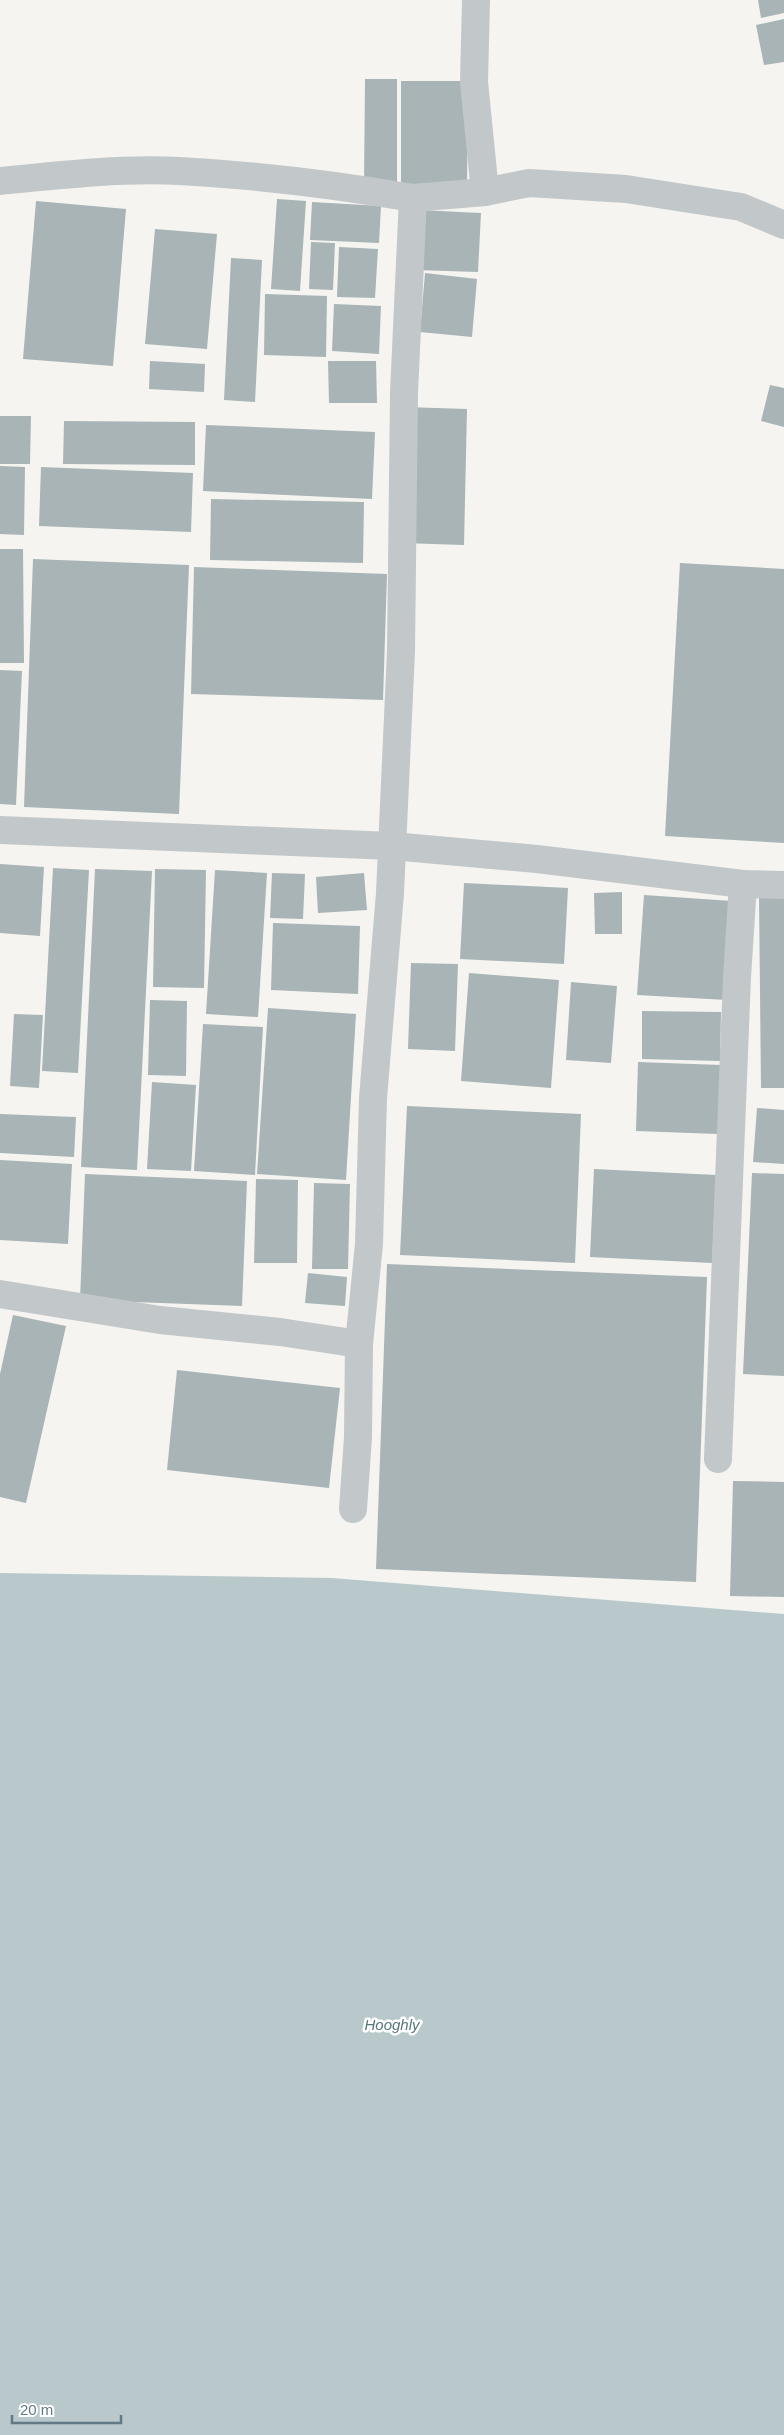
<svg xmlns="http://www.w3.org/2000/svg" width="784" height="2435" viewBox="0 0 784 2435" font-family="Helvetica,sans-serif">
	<rect width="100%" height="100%" fill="#f5f4f0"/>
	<path fill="#b9c9cb" d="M0 1573 332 1578 784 1614V2435H0Z"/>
	<g fill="#a8b4b6">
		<path d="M758 0H784V13L761 18Z"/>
		<path d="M784 19V62L764 65 756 25Z"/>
		<path d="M365 79H397V185H364Z"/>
		<path d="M401 81H468L467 188 401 187Z"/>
		<path d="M277 199 306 201 300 291 271 289Z"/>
		<path d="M36 201 126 209 113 366 23 359Z"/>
		<path d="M312 202 381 206 379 243 310 240Z"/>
		<path d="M419 210 481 213 478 272 416 270Z"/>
		<path d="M155 229 217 234 207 349 145 344Z"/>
		<path d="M311 242 335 243 333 290 309 289Z"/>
		<path d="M339 247 378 249 375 298 337 297Z"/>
		<path d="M231 258 262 260 255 402 224 400Z"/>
		<path d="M425 273 477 279 472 337 420 332Z"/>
		<path d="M265 294 327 296 326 357 264 355Z"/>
		<path d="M334 304 381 306 379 354 332 351Z"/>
		<path d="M150 361 205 364 204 392 149 389Z"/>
		<path d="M328 361H376L377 403H329Z"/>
		<path d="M770 385 784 388V427L761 421Z"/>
		<path d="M405 407 467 409 464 545 401 543Z"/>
		<path d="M0 416H31L30 464H0Z"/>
		<path d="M64 421 195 422V465L63 464Z"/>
		<path d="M206 425 375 432 372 499 203 491Z"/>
		<path d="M0 466 25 467 24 535 0 534Z"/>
		<path d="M41 467 193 473 191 532 39 526Z"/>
		<path d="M211 499 364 502 363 563 210 560Z"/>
		<path d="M0 549H23L24 663H0Z"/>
		<path d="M33 559 189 565 179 814 24 807Z"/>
		<path d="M680 563 784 569V843L665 836Z"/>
		<path d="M194 567 387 574 383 700 191 694Z"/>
		<path d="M0 670 22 671 16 805 0 804Z"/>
		<path d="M0 864 44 867 40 936 0 933Z"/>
		<path d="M53 868 89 870 78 1073 42 1071Z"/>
		<path d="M95 869 152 871 137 1170 81 1167Z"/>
		<path d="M155 869 206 870 204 988 153 987Z"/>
		<path d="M215 870 267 873 258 1017 206 1014Z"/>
		<path d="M272 873 305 874 303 919 270 918Z"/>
		<path d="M364 873 367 910 318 913 316 877Z"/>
		<path d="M464 883 568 888 564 964 460 959Z"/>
		<path d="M622 892V934H595L594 893Z"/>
		<path d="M644 895 732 901 727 1000 637 995Z"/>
		<path d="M759 896H784V1088H761Z"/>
		<path d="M273 923 360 926 358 994 271 990Z"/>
		<path d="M411 963 458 964 455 1051 408 1049Z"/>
		<path d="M469 973 559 980 551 1088 461 1081Z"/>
		<path d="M571 982 617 986 611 1063 566 1060Z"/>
		<path d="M150 1000 187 1001 186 1076 148 1075Z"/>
		<path d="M268 1008 356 1014 346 1180 257 1174Z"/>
		<path d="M642 1011 721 1012 720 1061 642 1059Z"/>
		<path d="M14 1014 43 1015 39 1088 10 1086Z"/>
		<path d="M203 1024 263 1027 255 1175 194 1171Z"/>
		<path d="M638 1062 721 1065 718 1134 636 1131Z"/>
		<path d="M152 1082 196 1085 191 1171 147 1169Z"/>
		<path d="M407 1106 581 1114 575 1263 400 1255Z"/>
		<path d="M757 1108 784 1110V1164L753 1162Z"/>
		<path d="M0 1114 76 1117 74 1157 0 1153Z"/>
		<path d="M0 1160 72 1164 68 1244 0 1240Z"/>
		<path d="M594 1169 716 1175 712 1263 590 1257Z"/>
		<path d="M752 1173 784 1174V1376L743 1374Z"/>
		<path d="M85 1174 247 1181 242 1306 80 1300Z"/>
		<path d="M256 1179 298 1180 297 1263H254Z"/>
		<path d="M314 1183 350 1184 348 1269H312Z"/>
		<path d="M387 1264 707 1277 696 1582 376 1569Z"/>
		<path d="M308 1273 347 1277 345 1306 305 1303Z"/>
		<path d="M13 1315 66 1326 26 1503 0 1497V1374Z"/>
		<path d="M177 1370 340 1388 329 1488 167 1470Z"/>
		<path d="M733 1481 784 1482V1597L730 1596Z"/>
	</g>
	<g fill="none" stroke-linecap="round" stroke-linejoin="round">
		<g stroke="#c2c7c9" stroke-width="28">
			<path d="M476 0 474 82 485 192"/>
			<path d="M0 181C59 175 120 168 179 171 257 175 336 185 413 198L404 393 401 651 390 893 373 1098 369 1244 359 1344"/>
			<path d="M413 198 485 192 529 183 626 189 741 207 784 225"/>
			<path d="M0 830 392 846 537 859 743 884 784 885"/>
			<path d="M0 1294 160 1320 280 1332 359 1344 358 1437 353 1509"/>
			<path d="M718 1459 737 977 743 884"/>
		</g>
	</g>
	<g text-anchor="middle" stroke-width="5" stroke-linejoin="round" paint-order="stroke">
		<g font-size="15" font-style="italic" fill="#58777b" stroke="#fff">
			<text x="392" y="2030">Hooghly</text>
		</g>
	</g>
	<path d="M12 2415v8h109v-8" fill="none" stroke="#617a84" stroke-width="2.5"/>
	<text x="20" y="2415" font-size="15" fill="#617a84" stroke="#ffffff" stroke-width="4" paint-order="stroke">20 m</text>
</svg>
